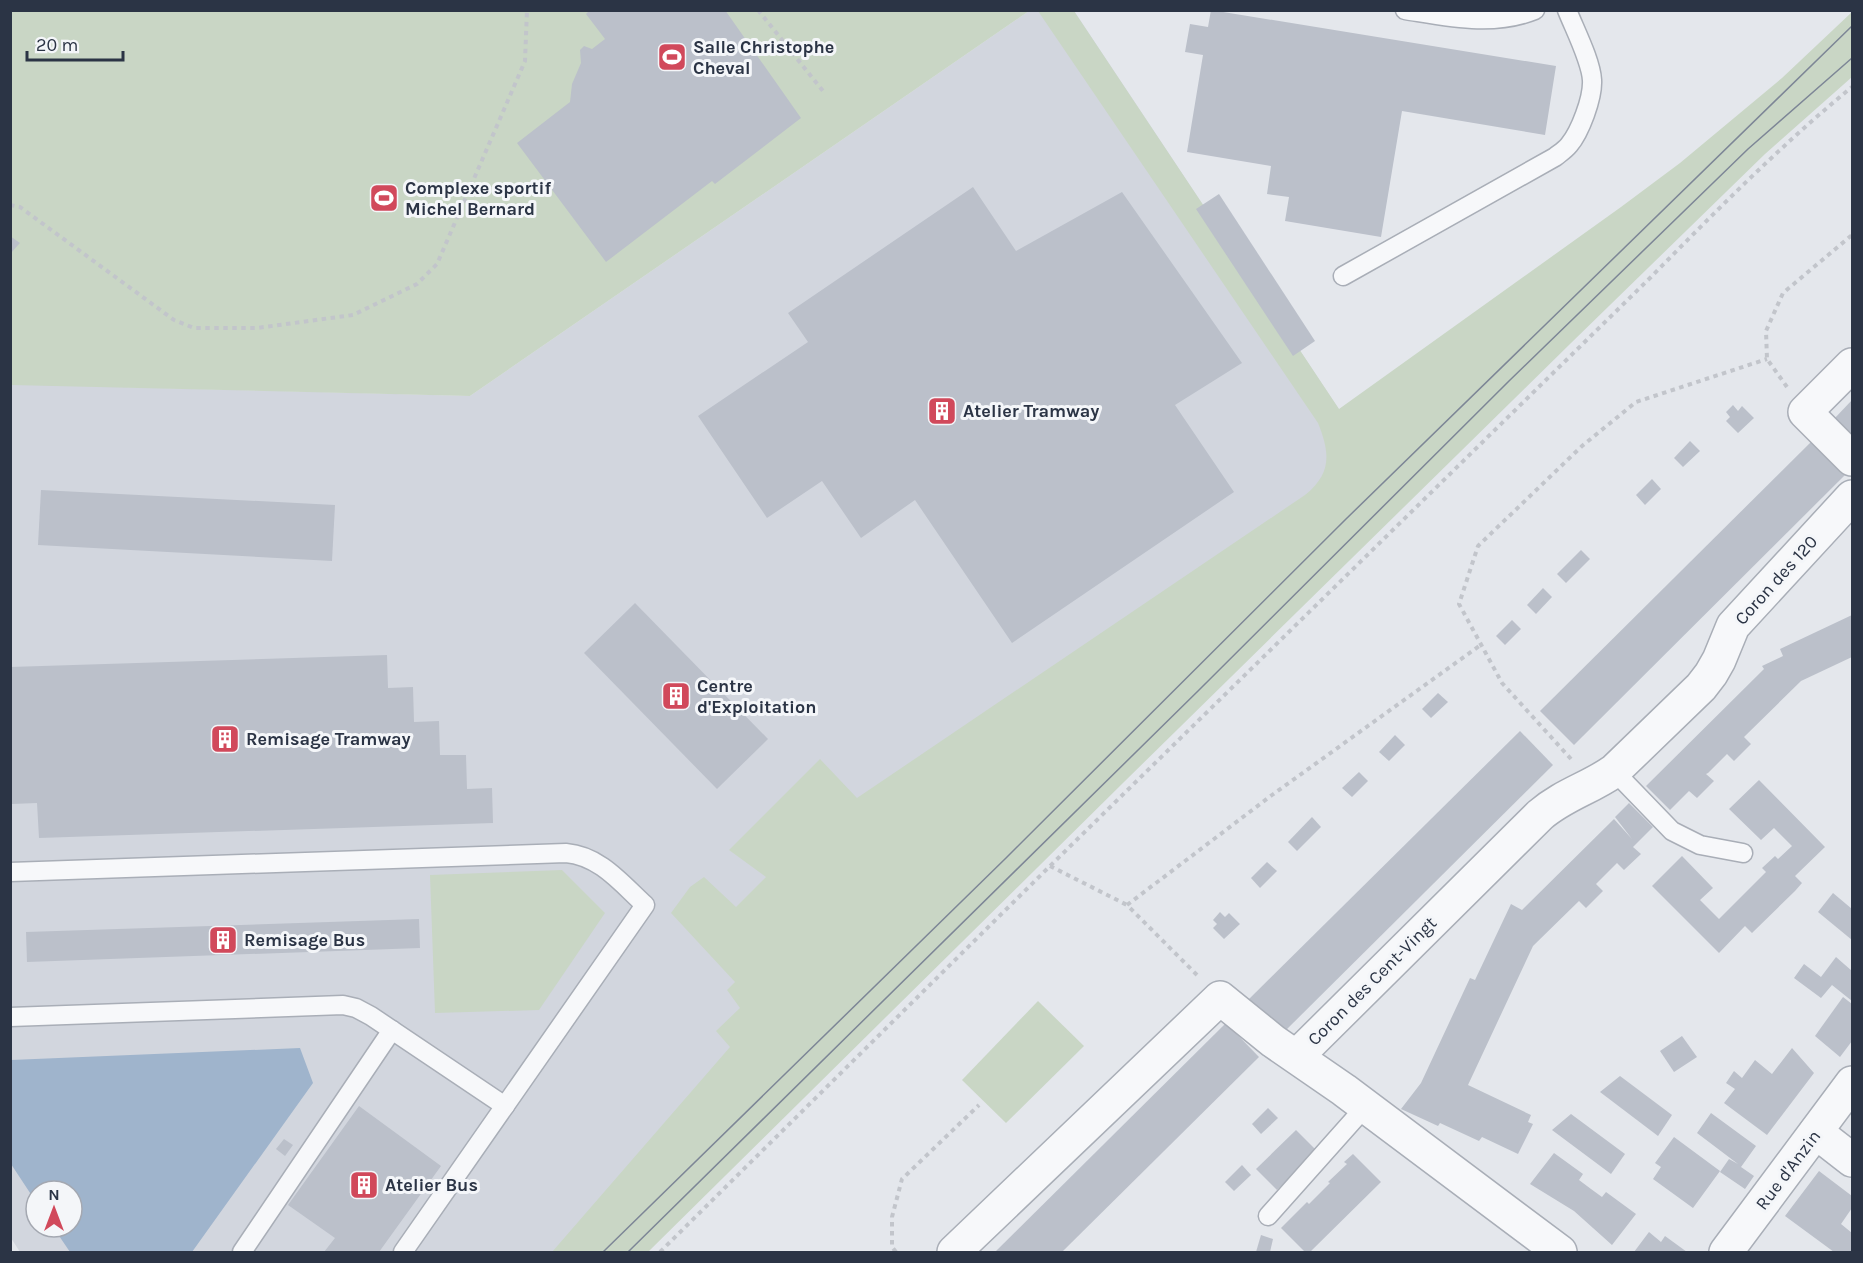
<svg xmlns="http://www.w3.org/2000/svg" width="1863" height="1263" viewBox="0 0 1863 1263" font-family="Karla,sans-serif">
	<rect width="100%" height="100%" fill="#e4e7ec"/>
	<path fill="#d2d6de" fill-rule="evenodd" d="M1029 11H1074L1380 471 573 1252H20L11 1238V384L470 396ZM36 1191H72V1227H36Z"/>
	<g fill="#c9d6c5">
		<path d="M11 11H1029L470 396 11 385Z"/>
		<path d="M1038 11H1074L1339 409 1621 207 1680 163 1782 78 1852 12V77L1765 154 1570 344 1124 782 648 1252H552L730 1047 716 1031 740 1008 727 990 735 982 671 913 690 887 704 877 736 907 766 877 729 850 820 759 857 798 1305 495C1332 473 1330 453 1318 423Z"/>
		<path d="M562 870 605 913 539 1010 435 1013 430 875Z"/>
		<path d="M1038 1001 1084 1046 1006 1123 962 1080Z"/>
	</g>
	<path fill="#9fb4cc" d="M300 1048 313 1083 192 1252H70L53 1227H72V1191H36V1202L11 1164V1060Z"/>
	<g fill="#bbc0ca">
		<path d="M590 10H725L801 118 715 184 712 181 606 262 517 143 570 102 572 84 581 63 580 50 584 46 592 49 605 39 586 14Z"/>
		<path d="M1211 10 1556 66 1545 135 1402 111 1381 237 1285 221 1289 197 1267 194 1271 166 1187 152 1203 55 1185 52 1190 24 1208 27Z"/>
		<path d="M973 187 1016 251 1122 192 1242 363 1175 405 1234 492 1012 643 915 500 861 538 822 481 767 518 698 416 808 342 788 313Z"/>
		<path d="M1219 194 1315 341 1293 356 1196 209Z"/>
		<path d="M10 236 20 243 10 254Z"/>
		<path d="M1852 400V437L1834 419Z"/>
		<path d="M1733 405 1738 411 1742 406 1754 418 1738 433 1726 421 1730 417 1726 412Z"/>
		<path d="M1814 439 1847 473 1574 745 1540 711Z"/>
		<path d="M1690 441 1700 451 1683 467 1674 458Z"/>
		<path d="M1652 479 1661 489 1645 505 1636 495Z"/>
		<path d="M41 490 335 505 332 561 38 545Z"/>
		<path d="M1581 550 1590 559 1566 583 1557 574Z"/>
		<path d="M1543 588 1552 597 1536 614 1527 605Z"/>
		<path d="M635 603 768 739 717 789 584 653Z"/>
		<path d="M1852 615V657L1801 681 1744 737 1751 744 1734 761 1727 754 1708 773 1706 774 1714 781 1697 798 1689 791 1670 810 1646 786 1764 669 1762 666 1783 656 1780 649Z"/>
		<path d="M1512 620 1521 629 1505 645 1496 636Z"/>
		<path d="M387 655 388 688 413 687 414 722 439 721 440 755H466L467 789 492 788 493 823 39 838 37 803 12 804 10 770V667Z"/>
		<path d="M1438 693 1448 702 1431 718 1422 709Z"/>
		<path d="M1520 731 1553 765 1280 1036 1246 1002Z"/>
		<path d="M1395 735 1405 745 1389 761 1379 752Z"/>
		<path d="M1359 772 1368 781 1352 797 1342 788Z"/>
		<path d="M1759 780 1825 847 1795 876 1802 883 1795 891 1752 933 1745 926 1719 953 1652 886 1682 856 1713 888 1700 900 1719 919 1766 872 1762 868 1775 856 1778 859 1792 846 1774 828 1761 840 1729 809Z"/>
		<path d="M1629 803 1653 827 1633 847 1641 854 1624 870 1617 863 1596 884 1603 891 1586 908 1579 901 1533 946 1468 1085 1531 1115 1528 1122 1533 1124 1518 1154 1482 1137 1479 1141 1440 1123 1438 1126 1401 1109 1421 1083 1470 978 1475 980 1511 904 1522 910 1614 819 1632 839 1615 817Z"/>
		<path d="M1312 817 1321 827 1297 851 1288 842Z"/>
		<path d="M1267 862 1277 871 1260 888 1251 878Z"/>
		<path d="M1833 893 1852 909V940L1818 912Z"/>
		<path d="M1220 912 1225 917 1229 913 1240 924 1224 939 1213 928 1217 924 1213 920Z"/>
		<path d="M419 919 420 948 27 962 26 932Z"/>
		<path d="M1836 957 1852 971V1001L1832 985 1821 998 1794 978 1804 964 1821 977Z"/>
		<path d="M1843 997 1852 1004V1041L1840 1057 1815 1036Z"/>
		<path d="M1226 1023 1259 1057 1062 1252H995Z"/>
		<path d="M1682 1036 1697 1057 1674 1072 1660 1051Z"/>
		<path d="M1792 1048 1814 1073 1767 1135 1724 1103 1735 1089 1726 1083 1734 1071 1742 1078 1755 1060 1772 1074Z"/>
		<path d="M1620 1076 1672 1115 1658 1136 1600 1092Z"/>
		<path d="M359 1106 441 1166 379 1252H324L335 1238 288 1205Z"/>
		<path d="M1268 1108 1278 1118 1261 1134 1252 1124Z"/>
		<path d="M1711 1113 1756 1146 1741 1167 1754 1176 1745 1189 1720 1172 1729 1159 1738 1164 1697 1133Z"/>
		<path d="M1571 1114 1625 1154 1611 1174 1552 1130Z"/>
		<path d="M1296 1130 1317 1151 1277 1190 1256 1169Z"/>
		<path d="M1674 1137 1720 1171 1693 1208 1653 1179 1661 1167 1655 1163Z"/>
		<path d="M284 1139 293 1145 285 1156 276 1149Z"/>
		<path d="M1554 1153 1583 1174 1579 1180 1591 1189 1602 1197 1606 1192 1636 1214 1612 1245 1574 1211 1530 1184Z"/>
		<path d="M1353 1154 1381 1182 1310 1252H1305L1281 1228 1307 1202 1309 1204 1330 1183 1328 1182 1347 1164 1344 1162Z"/>
		<path d="M1242 1165 1251 1175 1234 1191 1225 1182Z"/>
		<path d="M1819 1171 1852 1196V1208L1841 1224 1852 1233V1252H1834L1785 1216Z"/>
		<path d="M1649 1232 1661 1242 1665 1236 1687 1252H1634Z"/>
		<path d="M1261 1235 1273 1239 1270 1252H1256Z"/>
	</g>
	<g fill="none" stroke-linecap="round" stroke-linejoin="round">
		<g stroke="#a9aeb7" stroke-width="21">
			<g id="service">
				<path d="M1405 10C1449 17 1493 27 1535 10"/>
				<path d="M1343 276 1555 157C1560 153 1565 150 1569 145 1580 132 1593 98 1592 80 1591 61 1575 30 1567 10"/>
				<path d="M1614 771 1672 831 1700 845 1743 853"/>
				<path d="M10 872 566 853C600 856 621 883 645 905L403 1252"/>
				<path d="M10 1017 343 1005 356 1008 371 1016 505 1106"/>
				<path d="M1268 1216 1366 1106"/>
				<path d="M242 1252 392 1030"/>
			</g>
		</g>
		<g stroke="#a9aeb7" stroke-width="36">
			<g id="minor">
				<path d="M1852 365 1805 412 1852 459"/>
				<path d="M1297 1056 1540 815C1563 795 1590 788 1614 771L1701 687 1711 674 1719 660 1733 626 1852 497"/>
				<path d="M1816 1132 1852 1160"/>
				<path d="M954 1252 1220 998 1273 1041 1344 1090 1560 1252"/>
				<path d="M1726 1252 1852 1083"/>
			</g>
		</g>
		<g stroke="#c2c5cb" stroke-width="4" stroke-dasharray="4.5 4.5" stroke-linecap="butt">
			<path d="M758 10 823 91"/>
			<path d="M10 205 20 207 174 320 194 328H257L353 315 417 284 437 264 525 61 527 10"/>
			<path d="M1787 387 1767 359 1766 331 1783 293 1852 235"/>
			<path d="M1571 759 1502 683 1459 604 1478 546 1582 446 1636 402 1767 359"/>
			<path d="M1050 866 1127 905"/>
			<path d="M1197 975 1127 905 1272 795 1482 644"/>
			<path d="M660 1252 1050 866 1651 277C1716 211 1781 145 1852 87"/>
			<path d="M896 1252 892 1247V1217L902 1179 979 1105"/>
		</g>
		<use href="#service" stroke="#f7f8fa" stroke-width="18"/>
		<use href="#minor" stroke="#f7f8fa" stroke-width="33"/>
		<g stroke="#7d8696" stroke-width="1.5">
			<path d="M603 1252 1006 858 1346 519 1852 26"/>
			<path d="M628 1252 1198 691 1509 381 1748 149 1852 58"/>
		</g>
	</g>
	<defs>
		<g id="stadium-square" transform="scale(1.5)"><rect x="-9" y="-9" width="18" height="18" rx="4" fill="#d1495b" stroke="#f4f6f9"/><path d="M0-5a6.5 5 0 1 0 0 10a6.5 5 0 1 0 0-10ZM-3.5-1.8h7v3.6h-7Z" fill="#fff"/></g>
		<g id="building-square" transform="scale(1.5)"><rect x="-9" y="-9" width="18" height="18" rx="4" fill="#d1495b" stroke="#f4f6f9"/><path d="M-4-6H4V6H1V3H-1V6H-4ZM-2.5-4.3h1.7v1.8h-1.7ZM.8-4.3h1.7v1.8H.8ZM-2.5-1h1.7V.8h-1.7ZM.8-1h1.7V.8H.8Z" fill="#fff"/></g>
	</defs>
	<g fill-rule="evenodd">
		<use href="#stadium-square" x="672" y="57"/>
		<use href="#stadium-square" x="384" y="198"/>
		<use href="#building-square" x="942" y="411"/>
		<use href="#building-square" x="676" y="696"/>
		<use href="#building-square" x="225" y="739"/>
		<use href="#building-square" x="223" y="940"/>
		<use href="#building-square" x="364" y="1185"/>
	</g>
	<g text-anchor="middle" stroke-width="6" stroke-linejoin="round" paint-order="stroke">
		<g font-size="18" font-weight="bold" fill="#2b3445" stroke="#f4f6f9" text-anchor="start">
			<text x="693" y="53">Salle Christophe<tspan x="693" dy="21">Cheval</tspan></text>
			<text x="405" y="194">Complexe sportif<tspan x="405" dy="21">Michel Bernard</tspan></text>
			<text x="963" y="417">Atelier Tramway</text>
			<text x="697" y="692">Centre<tspan x="697" dy="21">d'Exploitation</tspan></text>
			<text x="246" y="745">Remisage Tramway</text>
			<text x="244" y="946">Remisage Bus</text>
			<text x="385" y="1191">Atelier Bus</text>
		</g>
		<g font-size="18" fill="#2b3445" stroke="#f4f6f9">
			<text transform="translate(1776 580) rotate(-48)" y="6">Coron des 120</text>
			<text transform="translate(1372 981) rotate(-45)" y="6">Coron des Cent-Vingt</text>
			<text transform="translate(1788 1170) rotate(-53)" y="6">Rue d'Anzin</text>
		</g>
	</g>
	<rect width="1863" height="1263" fill="none" stroke="#2b3445" stroke-width="24"/>
	<g transform="translate(54 1209)"><circle r="28" fill="#f4f6f9" stroke="#a4a8b1" stroke-width="1.5"/>
	<path d="M0-4.5L10 22L0 15L-10 22Z" fill="#d1495b"/>
	<text y="-9" font-size="16" font-weight="bold" text-anchor="middle" fill="#2b3445">N</text>
	</g>
	<path d="M27 51v9h96v-9" fill="none" stroke="#2b3445" stroke-width="3"/>
	<text x="36" y="51" font-size="18" fill="#2b3445" stroke="#f4f6f9" stroke-width="4.5" paint-order="stroke">20 m</text>
</svg>
